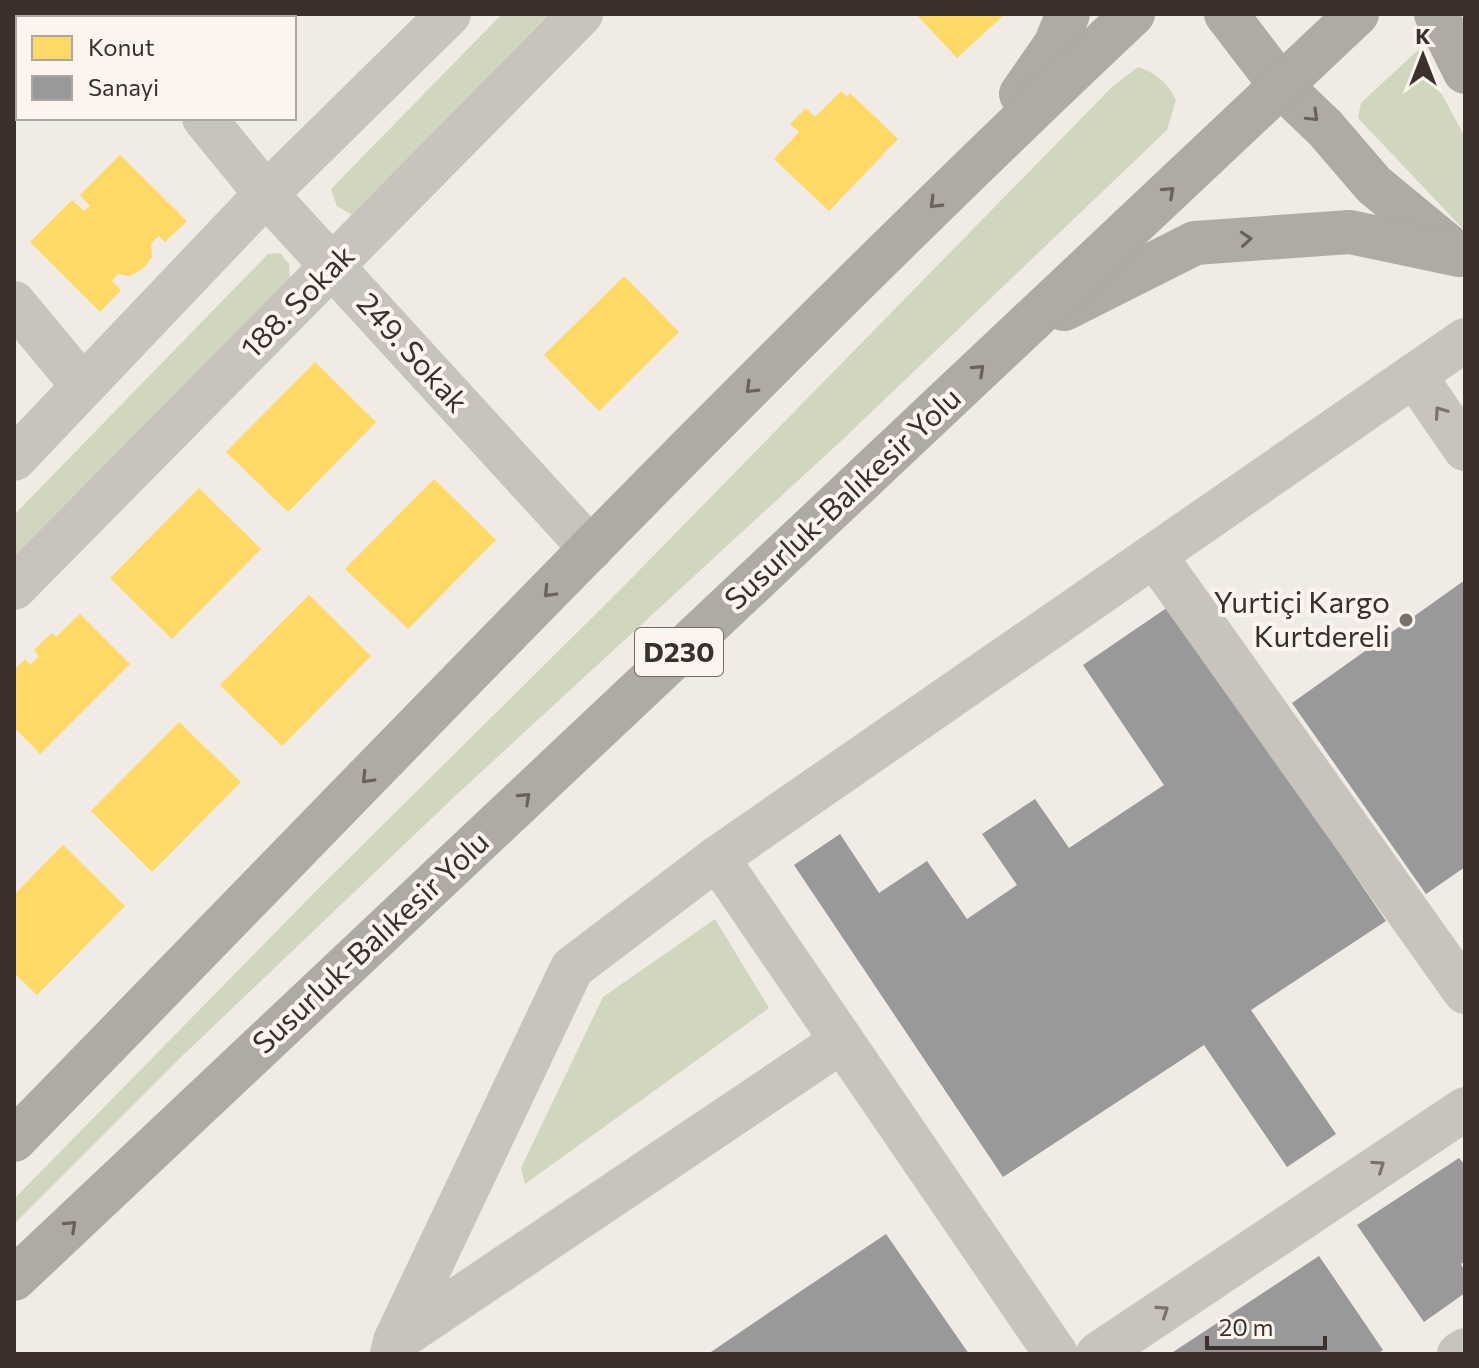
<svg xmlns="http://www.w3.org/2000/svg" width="1479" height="1368" viewBox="0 0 1479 1368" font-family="Commissioner,sans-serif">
	<rect width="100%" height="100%" fill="#f0ebe5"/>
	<g fill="#d1d6bf">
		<path d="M502 14H551L354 216 337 206 331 189Z"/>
		<path d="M1418 50 1465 137V231L1358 118 1361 103Z"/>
		<path d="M1138 67C1156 73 1168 83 1176 100L1167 130 841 441 454 797 178 1060 14 1224V1199L316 891 622 588 1112 87Z"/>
		<path d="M280 253 289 264 290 279 14 562V515L268 254Z"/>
		<path d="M715 919 769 1008 525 1184 521 1168 603 997Z"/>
	</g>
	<g fill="#ffd966">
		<path d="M916 14H1005L957 58Z"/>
		<path d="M841 91 847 97 850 93 898 139 829 211 774 159 799 132 790 124 806 108 815 117Z"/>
		<path d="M120 155 187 221 165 242 159 236 151 243 152 257 144 268 130 276 118 274 112 281 121 290 100 312 30 242 72 200 84 211 90 206 80 195Z"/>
		<path d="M624 276 679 332 599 411 544 355Z"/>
		<path d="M315 362 376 422 288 512 226 452Z"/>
		<path d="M434 479 496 540 408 629 345 569Z"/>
		<path d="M199 488 261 549 172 639 110 578Z"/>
		<path d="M309 595 371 656 282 746 220 685Z"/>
		<path d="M80 614 130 664 40 754 14 727V670L25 659 30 665 39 656 34 650 52 633 56 637Z"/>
		<path d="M179 722 241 782 152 872 91 811Z"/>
		<path d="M63 845 125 906 37 995 14 973V895Z"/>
	</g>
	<g fill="#999">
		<path d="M1465 580V867L1426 894 1292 703Z"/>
		<path d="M1171 605 1386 921 1251 1010 1336 1134 1287 1167 1204 1045 1003 1177 794 865 840 834 879 893 927 861 967 919 1017 885 982 834 1035 799 1069 848 1164 785 1083 665Z"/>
		<path d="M1459 1158 1465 1165V1261L1461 1264 1465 1272V1293L1424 1322 1357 1225Z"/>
		<path d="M886 1234 969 1354H708L789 1299Z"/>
		<path d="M1319 1256 1383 1350 1377 1354H1170Z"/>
	</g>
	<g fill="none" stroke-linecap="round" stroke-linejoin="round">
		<g stroke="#c9c3be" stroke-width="44">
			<path d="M125 18 130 14"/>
			<path d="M204 118 266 194 591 549"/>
			<path d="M14 303 83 386"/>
			<path d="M1414 375 1465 449"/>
			<path d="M14 459 266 194 449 14"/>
			<path d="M1155 556 1465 992"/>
			<path d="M14 588 581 14"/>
			<path d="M717 858 1056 1354"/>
			<path d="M397 1340 842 1041"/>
			<path d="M392 1354 395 1341 572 968 717 858 1465 340"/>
			<path d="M1098 1354 1465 1109"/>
			<path d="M1459 1354 1465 1350"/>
		</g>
		<g stroke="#afaaa4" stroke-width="44">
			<path d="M1226 14 1282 87 1325 128 1374 185 1454 251"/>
			<path d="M1436 14 1465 72"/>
			<path d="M1021 94 1055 45 1068 14"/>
			<path d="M1064 309 1195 243 1350 232 1459 255"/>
			<path d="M14 1140C384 762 748 377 1133 14"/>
			<path d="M14 1279 1357 14"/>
		</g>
	</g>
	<defs><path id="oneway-chevron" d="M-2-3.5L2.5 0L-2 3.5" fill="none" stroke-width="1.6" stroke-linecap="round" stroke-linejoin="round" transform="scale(2)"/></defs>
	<g stroke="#69615b">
		<use href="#oneway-chevron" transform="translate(1313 116) rotate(44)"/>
		<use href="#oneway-chevron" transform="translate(1169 192) rotate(-43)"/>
		<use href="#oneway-chevron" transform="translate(935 203) rotate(135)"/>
		<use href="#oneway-chevron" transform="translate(1246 239) rotate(-4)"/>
		<use href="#oneway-chevron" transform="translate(979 370) rotate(-43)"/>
		<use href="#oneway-chevron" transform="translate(751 388) rotate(135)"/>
		<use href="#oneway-chevron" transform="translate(549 592) rotate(134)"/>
		<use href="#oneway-chevron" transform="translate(367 778) rotate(134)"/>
		<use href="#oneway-chevron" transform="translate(525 798) rotate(-43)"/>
		<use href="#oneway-chevron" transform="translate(71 1226) rotate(-43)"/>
	</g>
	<g stroke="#7b726d">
		<use href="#oneway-chevron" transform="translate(1440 412) rotate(-125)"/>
		<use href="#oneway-chevron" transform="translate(1379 1166) rotate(-34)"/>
		<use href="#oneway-chevron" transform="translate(1163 1311) rotate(-34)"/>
	</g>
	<circle fill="#7a716c" stroke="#fbf5ee" stroke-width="3" cx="1406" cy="620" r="8"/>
	<g text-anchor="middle" stroke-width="8" stroke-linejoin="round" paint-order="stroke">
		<rect fill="#fbf5ee" stroke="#756b66" stroke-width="2" x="635" y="628" width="88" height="48" rx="6"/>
		<g font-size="28" font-weight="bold" fill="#3b302b">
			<text x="679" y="662">D230</text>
		</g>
		<g font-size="30" fill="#3b302b" stroke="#fbf5ee">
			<text transform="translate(298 302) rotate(-45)" y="10">188. Sokak</text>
			<text transform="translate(412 353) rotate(48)" y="10">249. Sokak</text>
			<text transform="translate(843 499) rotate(-43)" y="10">Susurluk-Balıkesir Yolu</text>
			<text transform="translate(371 943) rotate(-43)" y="10">Susurluk-Balıkesir Yolu</text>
		</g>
		<g font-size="30" fill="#3b302b" stroke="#fbf5ee" text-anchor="end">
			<text x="1390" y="613">Yurtiçi Kargo<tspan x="1390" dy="34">Kurtdereli</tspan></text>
		</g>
	</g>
	<rect width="1479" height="1368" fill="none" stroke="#3b302b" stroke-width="32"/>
	<rect x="16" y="16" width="280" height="104" fill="#fbf5ee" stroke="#aea6a0" stroke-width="2"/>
	<rect x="32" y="36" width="40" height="24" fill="#ffd966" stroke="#aea6a0" stroke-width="2"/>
	<text x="88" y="56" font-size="24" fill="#3b302b">Konut</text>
	<rect x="32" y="76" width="40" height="24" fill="#999999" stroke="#aea6a0" stroke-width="2"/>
	<text x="88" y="96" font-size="24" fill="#3b302b">Sanayi</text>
	<g transform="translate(1423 56)" stroke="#fbf5ee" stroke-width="6" paint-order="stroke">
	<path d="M0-6L14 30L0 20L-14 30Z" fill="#3b302b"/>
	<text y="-12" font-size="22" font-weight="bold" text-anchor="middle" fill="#3b302b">K</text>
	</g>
	<path d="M1207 1336v12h118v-12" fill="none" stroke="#3b302b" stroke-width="4"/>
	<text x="1219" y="1336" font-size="24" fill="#3b302b" stroke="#fbf5ee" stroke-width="6" paint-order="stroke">20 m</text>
</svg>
